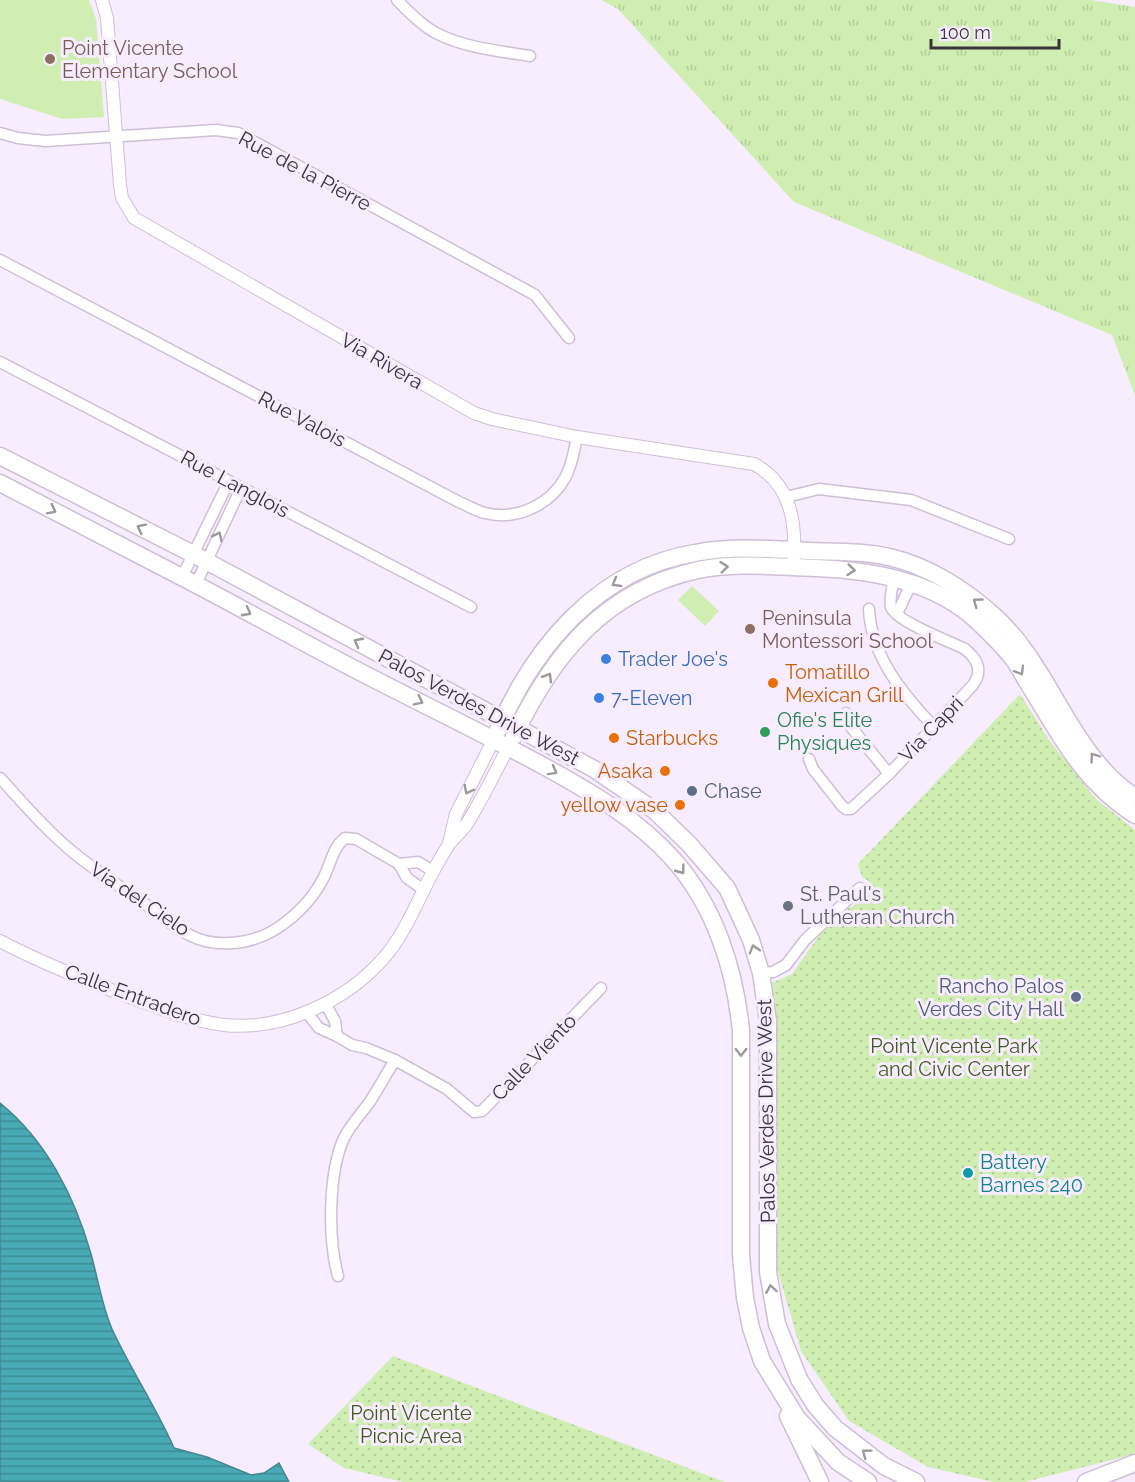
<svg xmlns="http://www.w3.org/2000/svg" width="1135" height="1482" viewBox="0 0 1135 1482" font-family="Raleway,sans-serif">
	<defs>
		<pattern id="grass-tufts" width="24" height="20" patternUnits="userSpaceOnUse" patternTransform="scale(1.5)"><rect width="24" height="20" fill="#d0eeb2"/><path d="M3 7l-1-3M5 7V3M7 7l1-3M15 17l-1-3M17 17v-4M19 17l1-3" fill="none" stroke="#b3cd9a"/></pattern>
		<pattern id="park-dots" width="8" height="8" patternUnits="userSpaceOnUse" patternTransform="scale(1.5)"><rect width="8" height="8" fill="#d0eeb2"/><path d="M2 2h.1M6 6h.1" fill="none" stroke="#b3cd9a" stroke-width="1.8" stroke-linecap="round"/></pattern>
		<pattern id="water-rules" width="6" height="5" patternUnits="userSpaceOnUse" patternTransform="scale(1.5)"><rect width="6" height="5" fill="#48aab5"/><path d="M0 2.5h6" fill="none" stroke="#3d8b94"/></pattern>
	</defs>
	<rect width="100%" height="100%" fill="#f8ecff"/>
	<path fill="url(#grass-tufts)" d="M601 0H1091L1135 7V395L1112 335 794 202 618 9Z"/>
	<g fill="url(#park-dots)">
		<path d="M1020 694 1049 740 1096 799 1135 830V1454L1025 1482H993L928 1467 849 1421 801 1351 774 1258 769 987 772 983 792 974 819 936 842 912 869 897C872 888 872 881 862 877L858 864Z"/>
		<path d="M393 1356 725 1482H403L344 1468 308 1444Z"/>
	</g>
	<g fill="#d0eeb2">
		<path d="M0 0H89L96 19 104 117 62 119 0 99Z"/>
		<path d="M692 586 719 611 705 626 678 600Z"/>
	</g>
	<path fill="url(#water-rules)" stroke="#448691" stroke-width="1.5" d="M0 1103C46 1140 75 1197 91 1254 98 1279 102 1306 112 1329 131 1370 156 1407 174 1448L207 1457 251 1475 264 1473 279 1463 289 1482H0Z"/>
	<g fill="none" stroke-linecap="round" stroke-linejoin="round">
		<g stroke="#cebfd6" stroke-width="13">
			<g id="minor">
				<path d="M397 0C409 12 422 26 438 34 466 48 499 51 530 56"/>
				<path d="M0 133 18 138 45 141 216 130 238 133 535 295 569 338"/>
				<path d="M0 260 459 502C467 505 476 511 485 513 516 521 550 505 565 478 572 466 574 451 577 437"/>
				<path d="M0 362 471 607"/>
				<path d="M786 497 819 489 911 500 1009 539"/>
				<path d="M182 577 229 481"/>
				<path d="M196 584 241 488"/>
				<path d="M869 609C871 656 903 694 933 726"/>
				<path d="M897 614 911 584"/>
				<path d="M846 713 851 727 889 774"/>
				<path d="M809 759 813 769 842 806 846 809H851L889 774 973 685C983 670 978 660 965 649 951 642 895 621 891 607 889 599 893 587 893 579"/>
				<path d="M0 778C24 804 47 831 74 853 96 871 120 887 144 903 163 917 182 935 205 941 230 947 259 941 279 927 298 914 314 897 324 877 331 863 333 847 345 838L356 839 399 864 407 878 424 890"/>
				<path d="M399 864 418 862 433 871"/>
				<path d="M761 973 773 972 786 965 805 940 860 888"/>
				<path d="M325 1003 335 1021 337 1036"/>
				<path d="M307 1013 319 1028 337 1036 352 1045 366 1048 395 1060 447 1089 474 1112 482 1111 601 988"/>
				<path d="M338 1276C328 1240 328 1173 344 1138 351 1124 362 1113 371 1100 379 1087 387 1073 395 1060"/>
			</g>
		</g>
		<g stroke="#cebfd6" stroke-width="14">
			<g id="tertiary">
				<path d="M102 0 107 18 120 185 122 198 134 218 474 413 492 419 577 437 754 464C793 485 797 527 793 567"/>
				<path d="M449 843 456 814 494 739"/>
				<path d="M0 941C40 962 82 979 124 995 156 1007 190 1021 224 1025 282 1031 344 1002 382 960 406 933 417 901 434 870 439 861 444 851 450 843 456 836 463 830 468 822 483 798 495 772 509 746"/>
			</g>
		</g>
		<g stroke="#cebfd6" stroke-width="19">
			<g id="primary">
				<path d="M0 456 193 554 594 769 655 811 689 844 727 888 740 916 751 940 761 973 768 1021V1272L777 1324 799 1379 815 1405 835 1428 884 1466 916 1482"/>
				<path d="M0 483C66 517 132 551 197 585 254 615 311 647 368 676 428 707 489 736 549 769 594 794 638 820 673 859 715 906 735 970 741 1031V1255L745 1298 751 1328 762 1361 797 1418 838 1462 868 1482"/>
				<path d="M498 730C535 645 599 569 695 553 731 546 771 549 808 551 836 552 866 551 893 558 929 567 964 589 991 613 1051 664 1069 755 1135 797"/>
				<path d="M514 736C553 654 605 590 698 570 736 562 777 567 816 568 871 570 934 581 976 620 989 632 1003 646 1014 660 1021 670 1026 681 1033 691 1062 739 1086 784 1135 815"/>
				<path d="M788 1416 820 1482"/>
				<path d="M1086 1482 1135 1463"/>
			</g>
		</g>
		<use href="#minor" stroke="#fff" stroke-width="10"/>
		<use href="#tertiary" stroke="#fff" stroke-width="12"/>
		<use href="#primary" stroke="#fff" stroke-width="16"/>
	</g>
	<defs><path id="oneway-chevron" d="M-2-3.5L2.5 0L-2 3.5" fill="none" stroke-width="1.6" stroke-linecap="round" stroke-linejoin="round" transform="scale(1.5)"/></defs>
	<g stroke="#9c999e">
		<use href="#oneway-chevron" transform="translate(52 510) rotate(27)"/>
		<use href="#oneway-chevron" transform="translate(141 528) rotate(-153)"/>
		<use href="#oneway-chevron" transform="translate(218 536) rotate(-64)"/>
		<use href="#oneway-chevron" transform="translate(724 567) rotate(-6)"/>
		<use href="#oneway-chevron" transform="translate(851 570) rotate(6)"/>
		<use href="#oneway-chevron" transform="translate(616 583) rotate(150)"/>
		<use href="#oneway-chevron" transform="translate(977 602) rotate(-144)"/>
		<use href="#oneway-chevron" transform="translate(247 612) rotate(28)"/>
		<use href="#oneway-chevron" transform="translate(358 642) rotate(-152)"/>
		<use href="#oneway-chevron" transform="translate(1020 671) rotate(59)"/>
		<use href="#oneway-chevron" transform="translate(548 677) rotate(-58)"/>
		<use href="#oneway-chevron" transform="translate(419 701) rotate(26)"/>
		<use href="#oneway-chevron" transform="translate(1094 757) rotate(-126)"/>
		<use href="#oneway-chevron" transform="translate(553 771) rotate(29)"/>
		<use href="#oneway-chevron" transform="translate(468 790) rotate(117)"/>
		<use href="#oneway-chevron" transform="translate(681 870) rotate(53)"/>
		<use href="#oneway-chevron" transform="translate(754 949) rotate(-107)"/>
		<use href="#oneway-chevron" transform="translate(741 1052) rotate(90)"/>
		<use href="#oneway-chevron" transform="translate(771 1289) rotate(-100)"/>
		<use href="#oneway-chevron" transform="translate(866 1453) rotate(-143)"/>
	</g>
	<g fill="#8d6e63" stroke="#f8ecff" stroke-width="2">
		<circle cx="50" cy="59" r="6"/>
		<circle cx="750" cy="629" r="6"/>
	</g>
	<g fill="#3f7fe0" stroke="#f8ecff" stroke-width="2">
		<circle cx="606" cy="659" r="6"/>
		<circle cx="599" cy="698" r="6"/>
	</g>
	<g fill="#e8710a" stroke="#f8ecff" stroke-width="2">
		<circle cx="773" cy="683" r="6"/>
		<circle cx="614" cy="738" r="6"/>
		<circle cx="665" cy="771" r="6"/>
		<circle cx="680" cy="805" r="6"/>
	</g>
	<circle fill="#2e9e5b" stroke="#f8ecff" stroke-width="2" cx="765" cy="732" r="6"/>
	<g fill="#5c6f8a" stroke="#f8ecff" stroke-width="2">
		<circle cx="692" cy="791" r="6"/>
		<circle cx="1076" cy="997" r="6"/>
	</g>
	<circle fill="#6b7280" stroke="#f8ecff" stroke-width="2" cx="788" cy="906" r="6"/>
	<circle fill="#0f9aa8" stroke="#f8ecff" stroke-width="2" cx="968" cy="1173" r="6"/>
	<g text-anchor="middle" stroke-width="6" stroke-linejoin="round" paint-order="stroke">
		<g font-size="20" fill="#785e54" stroke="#f8ecff" text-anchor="start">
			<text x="62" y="55">Point Vicente<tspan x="62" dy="23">Elementary School</tspan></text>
			<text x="762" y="625">Peninsula<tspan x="762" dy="23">Montessori School</tspan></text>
		</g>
		<g font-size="20" fill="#39333c" stroke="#f8ecff">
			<text transform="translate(305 171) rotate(28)" y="7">Rue de la Pierre</text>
			<text transform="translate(382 361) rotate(30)" y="7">Via Rivera</text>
			<text transform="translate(302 419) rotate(28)" y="7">Rue Valois</text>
			<text transform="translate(235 484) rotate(28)" y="7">Rue Langlois</text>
			<text transform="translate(479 707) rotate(28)" y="7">Palos Verdes Drive West</text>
			<text transform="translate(931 729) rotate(-46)" y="7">Via Capri</text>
			<text transform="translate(140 899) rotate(34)" y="7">Via del Cielo</text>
			<text transform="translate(133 995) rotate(20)" y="7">Calle Entradero</text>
			<text transform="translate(534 1057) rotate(-46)" y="7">Calle Viento</text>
			<text transform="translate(766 1111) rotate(-91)" y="7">Palos Verdes Drive West</text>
		</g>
		<g font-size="20" fill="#366cbe" stroke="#f8ecff" text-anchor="start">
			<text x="618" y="666">Trader Joe's</text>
			<text x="611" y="705">7-Eleven</text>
		</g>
		<g font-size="20" fill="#c56008" stroke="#f8ecff" text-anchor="start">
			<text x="785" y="679">Tomatillo<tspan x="785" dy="23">Mexican Grill</tspan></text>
			<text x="626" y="745">Starbucks</text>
			<text x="653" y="778" text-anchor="end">Asaka</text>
			<text x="668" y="812" text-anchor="end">yellow vase</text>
		</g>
		<g font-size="20" fill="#27864d" stroke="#f8ecff" text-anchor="start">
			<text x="777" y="727">Ofie's Elite<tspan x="777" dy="23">Physiques</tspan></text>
		</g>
		<g font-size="20" fill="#4e5e75" stroke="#f8ecff" text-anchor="start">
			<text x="704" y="798">Chase</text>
			<text x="1064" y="993" text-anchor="end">Rancho Palos<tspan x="1064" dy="23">Verdes City Hall</tspan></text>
		</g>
		<g font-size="20" fill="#5b616d" stroke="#f8ecff" text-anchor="start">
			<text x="800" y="901">St. Paul's<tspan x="800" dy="23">Lutheran Church</tspan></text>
		</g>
		<g font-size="20" fill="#3e5b19" stroke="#f8ecff">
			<text x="954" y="1053">Point Vicente Park<tspan x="954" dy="23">and Civic Center</tspan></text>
			<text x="411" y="1420">Point Vicente<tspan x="411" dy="23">Picnic Area</tspan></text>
		</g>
		<g font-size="20" fill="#0d838f" stroke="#f8ecff" text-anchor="start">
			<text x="980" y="1169">Battery<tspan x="980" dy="23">Barnes 240</tspan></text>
		</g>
	</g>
	<path d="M931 39v9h128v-9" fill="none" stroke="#39333c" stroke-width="3"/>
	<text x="940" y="39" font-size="18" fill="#39333c" stroke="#f8ecff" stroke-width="4.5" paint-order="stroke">100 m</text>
</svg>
